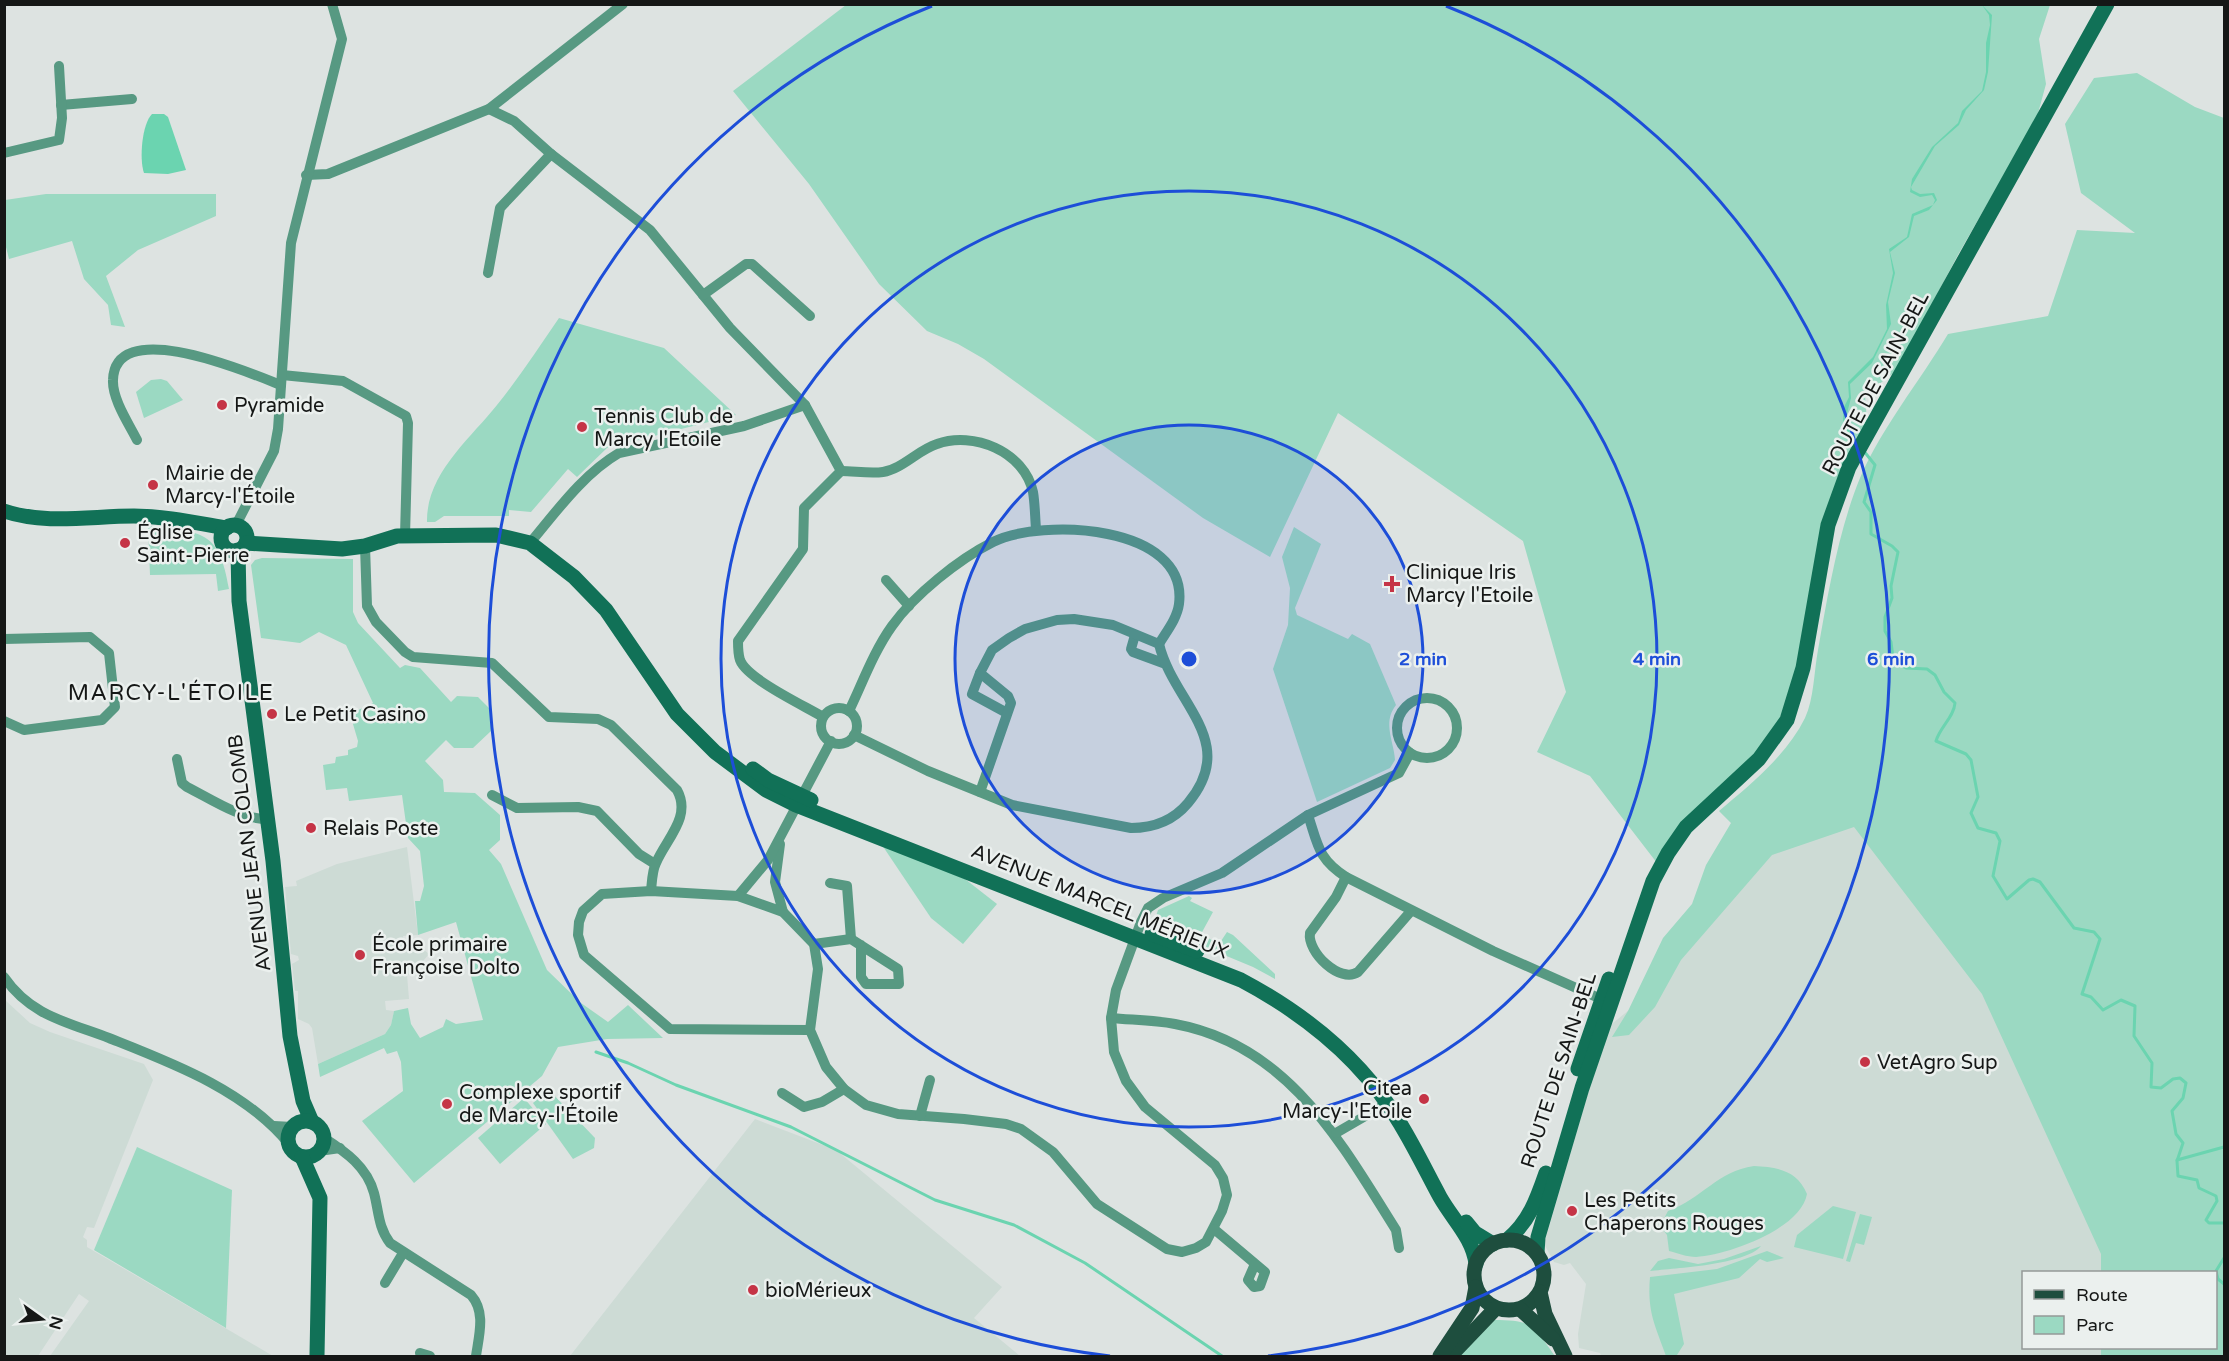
<svg xmlns="http://www.w3.org/2000/svg" width="2229" height="1361" viewBox="0 0 2229 1361" font-family="'Varela Round',sans-serif">
	<rect width="100%" height="100%" fill="#dde3e1"/>
	<g fill="#cddbd5">
		<path d="M1827 779 2213 1272H2024V1348H2216L2224 1356H1601L1600 1353 1579 1348 1578 1334 1586 1284 1570 1263 1564 1265 1554 1262 1544 1244 1607 1028 1635 1005Z"/>
		<path d="M407 847 418 935 403 936 404 945 417 944 429 954 412 974 407 975 409 999 385 1001 386 1010 394 1011 391 1025 385 1034 318 1064 312 1028 309 1024 298 1019V991H295L292 964 299 960 298 956 291 954 285 887 297 886 296 881 337 864Z"/>
		<path d="M5 1000 30 1023 50 1032 144 1064 153 1080 94 1228 87 1227 83 1237 87 1240V1247L273 1356H50L89 1301 79 1294 38 1356H5Z"/>
		<path d="M755 1119 836 1150 1002 1287 974 1318 1020 1356H570Z"/>
	</g>
	<g fill="#9bd9c2">
		<path d="M846 5H2050L2039 39 2046 84 2037 117 1959 253 1896 371 1865 395 1867 422 1841 471 1795 679 1774 733 1657 863 1590 776 1537 752 1566 692 1523 541 1338 413 1270 557 1203 518 984 359 958 344 927 331 879 284 809 184 733 91Z"/>
		<path d="M2137 73 2195 107 2224 118V1356H2101V1348H2216V1272H2101V1254L1982 994 1854 827 1772 855 1681 960 1655 1007 1629 1035 1612 1037 1628 1011 1663 938 1692 904 1706 865 1731 823 1719 811C1751 784 1786 756 1805 718 1814 699 1814 671 1818 650 1828 594 1838 532 1860 478 1882 427 1920 381 1948 334L2048 316 2077 230 2135 233 2081 193 2065 124 2094 78Z"/>
		<path d="M46 194H216V216L138 250 106 276 125 327 111 325 108 305 84 279 72 241 9 259 5 243V200Z"/>
		<path d="M559 318 664 348 736 415 607 448 577 477 568 469 531 512 509 510V516H444L435 522H427C426 474 470 439 497 405 519 378 539 347 559 318Z"/>
		<path d="M161 379 167 381 183 400 144 418 136 392 151 380Z"/>
		<path d="M148 526C201 533 219 528 229 589L218 591 216 574 150 575Z"/>
		<path d="M1294 527 1321 544 1295 608 1297 615 1348 639 1352 634 1370 644 1396 705C1382 723 1394 741 1395 760L1390 768 1317 802 1273 669 1288 625 1290 588 1282 557Z"/>
		<path d="M262 558 353 559V612L358 623 400 668 405 665 420 668 451 702 457 696 478 697 492 711 491 731 473 748H454L446 740 425 761 443 780 444 792 475 793 500 815V840L489 850 501 864 547 970 581 1003 608 1022 628 1005 663 1038 607 1039 558 1047 542 1076 414 1183 362 1121 403 1091 401 1062 397 1051 387 1054 384 1048 320 1077 318 1064 385 1034 391 1025 394 1011 408 1008 411 1024 420 1038 443 1027 446 1019 456 1024 483 1020 456 922 418 935 415 901H420L424 886 420 851 408 838 402 795 349 801 347 788 326 790 323 765 335 763 336 757 348 755V750L357 747 358 741 350 714 373 703 346 645 319 632 300 643 261 638 251 565 255 560Z"/>
		<path d="M882 845 965 879 997 904 963 944 931 918Z"/>
		<path d="M1189 896 1192 898 1190 901 1213 912 1201 934 1219 944 1227 932 1233 935 1275 974V979L1253 967 1159 928 1156 916 1158 910Z"/>
		<path d="M548 1089 595 1138 594 1148 573 1159 533 1103Z"/>
		<path d="M524 1098 546 1124 500 1164 478 1138Z"/>
		<path d="M137 1147 232 1190 226 1328 94 1250Z"/>
		<path d="M1754 1166C1777 1167 1797 1170 1807 1194 1801 1229 1728 1255 1696 1257 1687 1257 1677 1253 1669 1251L1667 1235 1660 1226 1668 1211C1702 1199 1717 1171 1754 1166Z"/>
		<path d="M1833 1206 1856 1212 1843 1259 1794 1247 1797 1235Z"/>
		<path d="M1860 1214 1872 1217 1864 1245 1856 1243 1850 1262 1846 1261Z"/>
		<path d="M1761 1246C1745 1265 1676 1268 1650 1271L1658 1261 1669 1258 1698 1264 1724 1259Z"/>
		<path d="M1767 1251 1784 1258 1767 1262 1760 1259 1739 1278 1674 1294 1684 1344 1677 1355 1666 1356C1655 1325 1647 1312 1650 1277L1717 1269Z"/>
		<path d="M1494 1320C1534 1320 1533 1326 1555 1356H1457Z"/>
	</g>
	<g fill="#6bd4b0">
		<path d="M1982 5 1992 15 1988 72 1984 90 1966 110 1959 125 1935 146 1911 187 1912 190 1920 194 1934 193 1937 200 1929 210 1914 216 1909 237 1890 252 1895 273 1888 302 1891 324 1872 363 1850 384 1851 398 1845 421 1856 444 1847 432 1843 420 1844 407 1849 397 1848 382 1873 357 1887 329 1886 305 1893 273 1889 249 1907 237 1912 214 1933 205 1935 200 1932 195 1920 197 1910 192 1912 179 1932 147 1958 123 1962 111 1982 91 1986 72V43L1990 25 1989 15Z"/>
		<path d="M152 114H164L168 117 186 170 168 174 144 173C139 159 142 124 152 114Z"/>
	</g>
	<g fill="none" stroke-linecap="round" stroke-linejoin="round">
		<g stroke="#6bd4b0" stroke-width="3">
			<path d="M1863 450 1875 465 1864 502 1871 512V534L1892 546 1898 552 1891 586 1892 598 1885 617V631L1891 642 1893 658 1898 664 1906 668 1927 669 1935 675 1944 692 1955 703C1954 717 1940 727 1936 741L1966 754 1971 760 1978 797 1971 813 1978 828 1996 833 2000 841 1993 876 2007 899 2029 880 2033 879 2040 882 2074 928 2094 932 2100 939 2082 994 2091 997 2103 1010 2121 1000 2135 1006 2134 1036 2152 1063 2151 1087 2161 1088 2173 1079 2180 1078 2186 1083 2183 1098 2172 1111 2176 1134 2183 1143 2177 1161 2178 1176 2197 1180 2199 1188 2216 1196 2217 1201 2206 1220 2209 1223H2224"/>
			<path d="M596 1052 628 1063 676 1085 791 1127 935 1200 1014 1225 1085 1263 1222 1356"/>
			<path d="M2177 1160 2224 1147"/>
			<path d="M2224 1258 2216 1271 2218 1279 2224 1284"/>
		</g>
		<g stroke="#579982" stroke-width="10">
			<path d="M61 105 132 99"/>
			<path d="M489 109 514 121 551 154 650 230 730 328 805 405 841 471 804 508 803 549 738 641C738 648 738 654 740 660 747 679 805 706 823 717"/>
			<path d="M4 153 59 140 62 118 59 66"/>
			<path d="M306 175 328 174 489 109 623 4"/>
			<path d="M488 273 500 208 551 154"/>
			<path d="M703 295 746 264H752L810 316"/>
			<path d="M282 375 343 381 406 416 408 423 405 536"/>
			<path d="M137 440C129 424 112 399 113 380 115 314 252 374 281 385"/>
			<path d="M841 471C854 471 870 474 883 472 902 469 918 450 937 444 973 431 1024 451 1033 492 1035 504 1035 517 1036 529"/>
			<path d="M236 525 274 451 278 429 291 243 342 39 332 4"/>
			<path d="M530 543C556 512 583 474 619 453L744 426 805 405"/>
			<path d="M365 546 367 606 376 622 405 652 413 657 492 663 549 717 598 719 611 725 677 790C692 817 666 839 656 863 652 871 652 882 651 891"/>
			<path d="M886 580 909 606"/>
			<path d="M1135 635 1131 649 1133 652 1163 663"/>
			<path d="M4 639 90 637 109 653 115 707 102 720 24 730 4 721"/>
			<path d="M980 673 972 694 1007 713"/>
			<circle cx="1427" cy="728" r="30"/>
			<circle cx="839" cy="726" r="18"/>
			<path d="M849 711C862 684 874 651 892 626 914 595 959 559 993 542 1041 518 1189 524 1179 604 1177 619 1166 632 1159 644"/>
			<path d="M854 735 928 771 1012 805 1131 828C1153 828 1173 821 1188 803 1240 741 1173 703 1159 644"/>
			<path d="M177 759 182 783 187 787C211 799 240 819 267 819"/>
			<path d="M980 792 1011 703 1008 696 980 673 992 650 1009 638 1025 629 1057 620 1074 619 1113 625 1159 644"/>
			<path d="M492 795 517 808 578 807 597 811 639 854 655 864"/>
			<path d="M1308 815C1318 845 1318 859 1346 877L1493 951 1601 999 1604 1005"/>
			<path d="M780 844 775 882 783 912"/>
			<path d="M1346 877 1336 897 1310 933C1307 952 1340 984 1358 972L1411 911"/>
			<path d="M830 883 847 886 851 939"/>
			<path d="M738 896 768 860 831 741"/>
			<path d="M814 944 851 939 898 969 899 984H866L861 977V945"/>
			<path d="M4 977C31 1016 67 1022 109 1038 172 1063 245 1090 289 1144"/>
			<path d="M1111 1018C1132 1020 1154 1020 1175 1024 1288 1045 1340 1141 1396 1230L1399 1248"/>
			<path d="M810 1030 670 1029 584 955 578 935 579 922 583 911 602 894 651 891 738 896 783 912 814 944 818 969 810 1030 826 1067 844 1089 866 1105 898 1114 964 1119 1006 1124 1021 1129 1053 1152 1097 1204 1167 1249 1182 1252 1196 1248 1206 1242 1222 1211 1227 1195 1223 1178 1215 1165 1145 1107 1126 1081 1114 1052 1111 1018 1116 990 1141 922 1148 908 1163 898 1222 873 1308 815 1399 773 1410 753"/>
			<path d="M782 1093 804 1107 822 1102 844 1089"/>
			<path d="M920 1116 930 1080"/>
			<path d="M274 1126 292 1127"/>
			<path d="M1336 1133 1386 1104"/>
			<path d="M324 1138C346 1152 367 1167 374 1193 379 1212 378 1227 390 1243L471 1295C486 1312 479 1335 476 1356"/>
			<path d="M319 1151 340 1148"/>
			<path d="M1214 1229 1265 1272 1260 1286 1254 1287 1248 1280 1255 1264"/>
			<path d="M385 1283 403 1253"/>
			<path d="M420 1353 430 1356"/>
		</g>
		<g stroke="#117157" stroke-width="15">
			<path d="M4 511C46 525 91 516 134 516 164 516 197 523 227 528"/>
			<circle cx="234" cy="538" r="13"/>
			<path d="M246 543 342 549 365 546 397 536 496 535 530 543 574 577 606 610 677 714 715 752 766 790 796 805 1241 980C1305 1014 1364 1061 1401 1125 1415 1148 1427 1173 1440 1197 1453 1220 1473 1238 1476 1264"/>
			<path d="M238 550 239 601 273 861 290 1036 303 1101 312 1122"/>
			<path d="M753 769 768 780 811 800"/>
			<path d="M1152 934 1197 951"/>
			<path d="M1578 1069 1609 979"/>
			<circle cx="306" cy="1139" r="18"/>
			<path d="M302 1157 320 1198 317 1356"/>
			<path d="M1466 1222 1475 1233 1493 1244"/>
			<path d="M1507 1240C1529 1222 1537 1199 1546 1173"/>
			<path d="M1537 1253 1538 1237 1582 1088 1653 881 1668 853 1686 827 1759 759 1787 720 1803 668 1828 525 1849 467 2107 4"/>
		</g>
		<g stroke="#1e4e3e" stroke-width="15">
			<circle cx="1509" cy="1275" r="35"/>
			<path d="M1540 1292 1545 1314 1565 1356"/>
			<path d="M1520 1309 1553 1339"/>
			<path d="M1452 1354 1496 1308"/>
			<path d="M1440 1356 1472 1308 1476 1287"/>
		</g>
	</g>
	<circle cx="1189" cy="659" r="234" fill="#1d4ed8" fill-opacity=".12"/>
	<g fill="none" stroke="#1d4ed8" stroke-width="3">
		<circle cx="1189" cy="659" r="234"/>
		<circle cx="1189" cy="659" r="468"/>
		<path d="M1110 1356A702 702 0 0 1 932 6M1446 6A702 702 0 0 1 1268 1356"/>
	</g>
	<g fill="#c53446" stroke="#ebf0ee" stroke-width="2">
		<circle cx="222" cy="405" r="6"/>
		<circle cx="582" cy="427" r="6"/>
		<circle cx="153" cy="485" r="6"/>
		<circle cx="125" cy="543" r="6"/>
		<path d="M1389 575h6v6h6v6h-6v6h-6v-6h-6v-6h6z"/>
		<circle cx="272" cy="714" r="6"/>
		<circle cx="311" cy="828" r="6"/>
		<circle cx="360" cy="955" r="6"/>
		<circle cx="1865" cy="1062" r="6"/>
		<circle cx="1424" cy="1099" r="6"/>
		<circle cx="447" cy="1104" r="6"/>
		<circle cx="1572" cy="1211" r="6"/>
		<circle cx="753" cy="1290" r="6"/>
	</g>
	<g text-anchor="middle" stroke-width="5" stroke-linejoin="round" paint-order="stroke">
		<g font-size="20" fill="#151716" stroke="#ebf0ee">
			<text transform="translate(1875 383) rotate(-62)" y="7">ROUTE DE SAIN-BEL</text>
			<text transform="translate(249 853) rotate(-97)" y="7">AVENUE JEAN COLOMB</text>
			<text transform="translate(1100 901) rotate(22)" y="7">AVENUE MARCEL MÉRIEUX</text>
			<text transform="translate(1558 1070) rotate(-72)" y="7">ROUTE DE SAIN-BEL</text>
		</g>
		<g font-size="20" fill="#151716" stroke="#ebf0ee" text-anchor="start">
			<text x="234" y="412">Pyramide</text>
			<text x="594" y="423">Tennis Club de<tspan x="594" dy="23">Marcy l'Etoile</tspan></text>
			<text x="165" y="480">Mairie de<tspan x="165" dy="23">Marcy-l'Étoile</tspan></text>
			<text x="137" y="539">Église<tspan x="137" dy="23">Saint-Pierre</tspan></text>
			<text x="1406" y="579">Clinique Iris<tspan x="1406" dy="23">Marcy l'Etoile</tspan></text>
			<text x="284" y="721">Le Petit Casino</text>
			<text x="323" y="835">Relais Poste</text>
			<text x="372" y="951">École primaire<tspan x="372" dy="23">Françoise Dolto</tspan></text>
			<text x="1877" y="1069">VetAgro Sup</text>
			<text x="1412" y="1095" text-anchor="end">Citea<tspan x="1412" dy="23">Marcy-l'Etoile</tspan></text>
			<text x="459" y="1099">Complexe sportif<tspan x="459" dy="23">de Marcy-l'Étoile</tspan></text>
			<text x="1584" y="1207">Les Petits<tspan x="1584" dy="23">Chaperons Rouges</tspan></text>
			<text x="765" y="1297">bioMérieux</text>
		</g>
		<g font-size="22" letter-spacing="1.5" fill="#151716" stroke="#ebf0ee">
			<text x="171" y="700">MARCY-L'ÉTOILE</text>
		</g>
	</g>
	<circle cx="1189" cy="659" r="9" fill="#1d4ed8" stroke="#ebf0ee" stroke-width="3"/>
	<g font-size="18" text-anchor="middle" font-weight="bold" fill="#1d4ed8" stroke="#ebf0ee" stroke-width="5" stroke-linejoin="round" paint-order="stroke">
		<text x="1423" y="665">2 min</text>
		<text x="1657" y="665">4 min</text>
		<text x="1891" y="665">6 min</text>
	</g>
	<rect width="2229" height="1361" fill="none" stroke="#151716" stroke-width="12"/>
	<rect x="2022" y="1271" width="195" height="78" fill="#ebf0ee" stroke="#959998" stroke-width="1.5"/>
	<rect x="2034" y="1290" width="30" height="9" fill="#1e4e3e" stroke="#959998" stroke-width="1.5"/>
	<text x="2076" y="1301" font-size="18" fill="#151716">Route</text>
	<rect x="2034" y="1316" width="30" height="18" fill="#9bd9c2" stroke="#959998" stroke-width="1.5"/>
	<text x="2076" y="1331" font-size="18" fill="#151716">Parc</text>
	<g transform="translate(42 1319) rotate(105)" stroke="#ebf0ee" stroke-width="4.5" paint-order="stroke">
	<path d="M0-4.5L10 22L0 15L-10 22Z" fill="#151716"/>
	<text y="-9" font-size="16" font-weight="bold" text-anchor="middle" fill="#151716">N</text>
	</g>
</svg>
